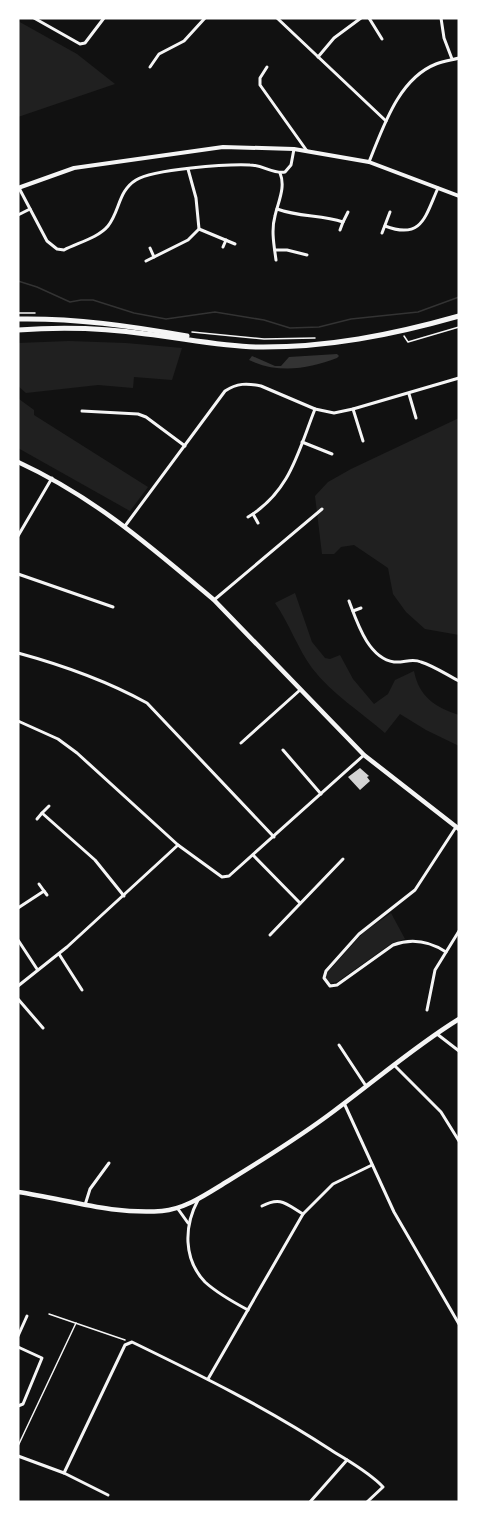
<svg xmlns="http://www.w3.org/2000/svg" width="477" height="1520" viewBox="0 0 477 1520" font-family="Lora,serif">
	<rect width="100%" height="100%" fill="#111"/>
	<g fill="#202020">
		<path d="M18 21 77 54 115 84 18 117Z"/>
		<path d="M69 341 126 343 182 348 172 380 134 377 133 388 98 385 26 393 18 386V343Z"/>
		<path d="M19 399 34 410V415L148 487 130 511 18 448Z"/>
		<path d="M459 418V635L425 629 406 612 393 594 388 568 354 545 341 547 334 554H322L315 496 328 482 351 469Z"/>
		<path d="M295 593 312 642 325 658 330 659 340 655 353 679 374 704 388 694 395 680 414 671C419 697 435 707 459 715V746L426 730 400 714 385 733C361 712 332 694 312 668 298 649 289 623 275 603Z"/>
		<path d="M391 913 405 939 392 943 337 982 329 983 325 978 328 972 363 933Z"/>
	</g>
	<path fill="#333" d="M337 354 339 356 337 358C308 369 279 374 249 360L252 356 275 366H281L289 357Z"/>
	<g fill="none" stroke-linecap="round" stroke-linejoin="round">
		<path stroke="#333" stroke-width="1.5" d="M18 281 37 287 70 302 81 300H93L134 313 166 319 215 312 264 320 290 328 319 327 351 319 418 312 459 297"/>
	</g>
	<path fill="#d3d3d3" d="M360 768 369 776 367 777 370 781 360 790 348 777Z"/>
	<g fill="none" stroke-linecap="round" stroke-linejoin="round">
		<g stroke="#f5f5f5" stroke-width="1.5">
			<path d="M18 313H35"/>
			<path d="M192 332 264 339 315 338"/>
			<path d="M404 336 408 342 459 327"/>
			<path d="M49 1314 125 1340"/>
			<path d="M18 1446 76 1323"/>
		</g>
		<g stroke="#f5f5f5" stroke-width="3">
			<path d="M34 18 80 44 85 43 104 18"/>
			<path d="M277 18 386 121"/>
			<path d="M369 18 382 39"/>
			<path d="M441 18 444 38 452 59"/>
			<path d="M318 57 334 38 361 18"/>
			<path d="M150 67 159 54 184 41 205 18"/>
			<path d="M267 67 260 78V85L307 151"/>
			<path d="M369 162C383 128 398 79 436 64 444 61 452 60 459 58"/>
			<path d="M19 188 47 241 57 249 64 250C77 243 98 238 108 226 120 211 118 191 136 180 153 169 228 164 250 165 263 165 273 174 285 172L291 165 294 149"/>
			<path d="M277 209C299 217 321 215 343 222L348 212"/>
			<path d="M18 215 30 209"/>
			<path d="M385 226C422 240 425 217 438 188"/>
			<path d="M199 229 235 244"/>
			<path d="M340 230 343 222"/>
			<path d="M382 233 390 212"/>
			<path d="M223 247 226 240"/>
			<path d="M150 248 154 257"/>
			<path d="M275 250H287L307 255"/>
			<path d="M276 260C274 245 271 230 275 216 278 202 286 187 280 173"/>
			<path d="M146 261 188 240 199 229 196 198 188 169"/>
			<path d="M409 394 416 418"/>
			<path d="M353 409 363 441"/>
			<path d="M82 411 138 414 146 417 185 446"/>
			<path d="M302 442 332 454"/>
			<path d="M253 514 258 523"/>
			<path d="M248 517C290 492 298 452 315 409"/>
			<path d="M125 526 225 391C237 383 247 383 261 386L315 409 334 413 353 409 459 378"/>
			<path d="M18 536 52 478"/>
			<path d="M18 574 113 607"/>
			<path d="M214 600 322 509"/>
			<path d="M349 601C357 622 368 658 394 662 404 663 412 658 421 662 434 666 447 675 459 681"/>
			<path d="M353 611 361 608"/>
			<path d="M18 653C62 665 107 681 147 703L274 837"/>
			<path d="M18 721 58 739 77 753 178 845 222 877 229 876 364 755"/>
			<path d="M241 743 300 690"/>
			<path d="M283 750 321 794"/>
			<path d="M49 806 42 813 95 860 124 896"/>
			<path d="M37 819 42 813"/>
			<path d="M253 855 300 903"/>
			<path d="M39 884 44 891"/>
			<path d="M18 908 44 891 47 895"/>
			<path d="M270 935 343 859"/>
			<path d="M18 940 37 969"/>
			<path d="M446 952C429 941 412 938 393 945L337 985 330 986 324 978 326 971 359 934 415 890 456 827"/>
			<path d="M59 954 82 990"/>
			<path d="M18 986 67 947 178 845"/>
			<path d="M18 999 43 1028"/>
			<path d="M427 1010 435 970 459 931"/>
			<path d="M437 1034 459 1051"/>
			<path d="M339 1045 366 1086"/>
			<path d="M395 1066 441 1112 459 1141"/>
			<path d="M344 1103 394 1212 459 1324"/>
			<path d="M198 1200C184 1226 183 1259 205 1282 217 1293 233 1302 248 1310"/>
			<path d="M85 1205 90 1189 109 1163"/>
			<path d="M262 1206C281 1196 286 1204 303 1214"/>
			<path d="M178 1209 188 1223"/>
			<path d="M18 1336 27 1316"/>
			<path d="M18 1347 42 1358 23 1404 18 1406"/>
			<path d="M208 1379 303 1214 333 1184 372 1165"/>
			<path d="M18 1456 64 1473 108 1495"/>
			<path d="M64 1473 125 1345 132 1342C200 1375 267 1408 331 1450 348 1461 369 1472 383 1487L367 1502"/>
			<path d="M310 1502 347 1460"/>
		</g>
		<path stroke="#f5f5f5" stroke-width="4" d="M18 188 74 168 223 147 294 149 369 162 459 196"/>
		<g stroke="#f5f5f5" stroke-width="4.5">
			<path d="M18 462C94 497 150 546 214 600L364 755 459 829"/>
			<path d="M18 1192C66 1199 112 1215 162 1211 186 1209 208 1193 228 1181 264 1159 301 1136 334 1111 376 1080 415 1046 459 1019"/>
		</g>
		<g stroke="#f5f5f5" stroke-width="5">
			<path d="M18 319C75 318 131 326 187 336"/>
			<path d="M18 330C61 327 104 328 146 334 182 338 219 346 256 347 326 348 392 335 459 316"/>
		</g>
	</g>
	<rect width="477" height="1520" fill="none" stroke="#ffffff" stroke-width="39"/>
</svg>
